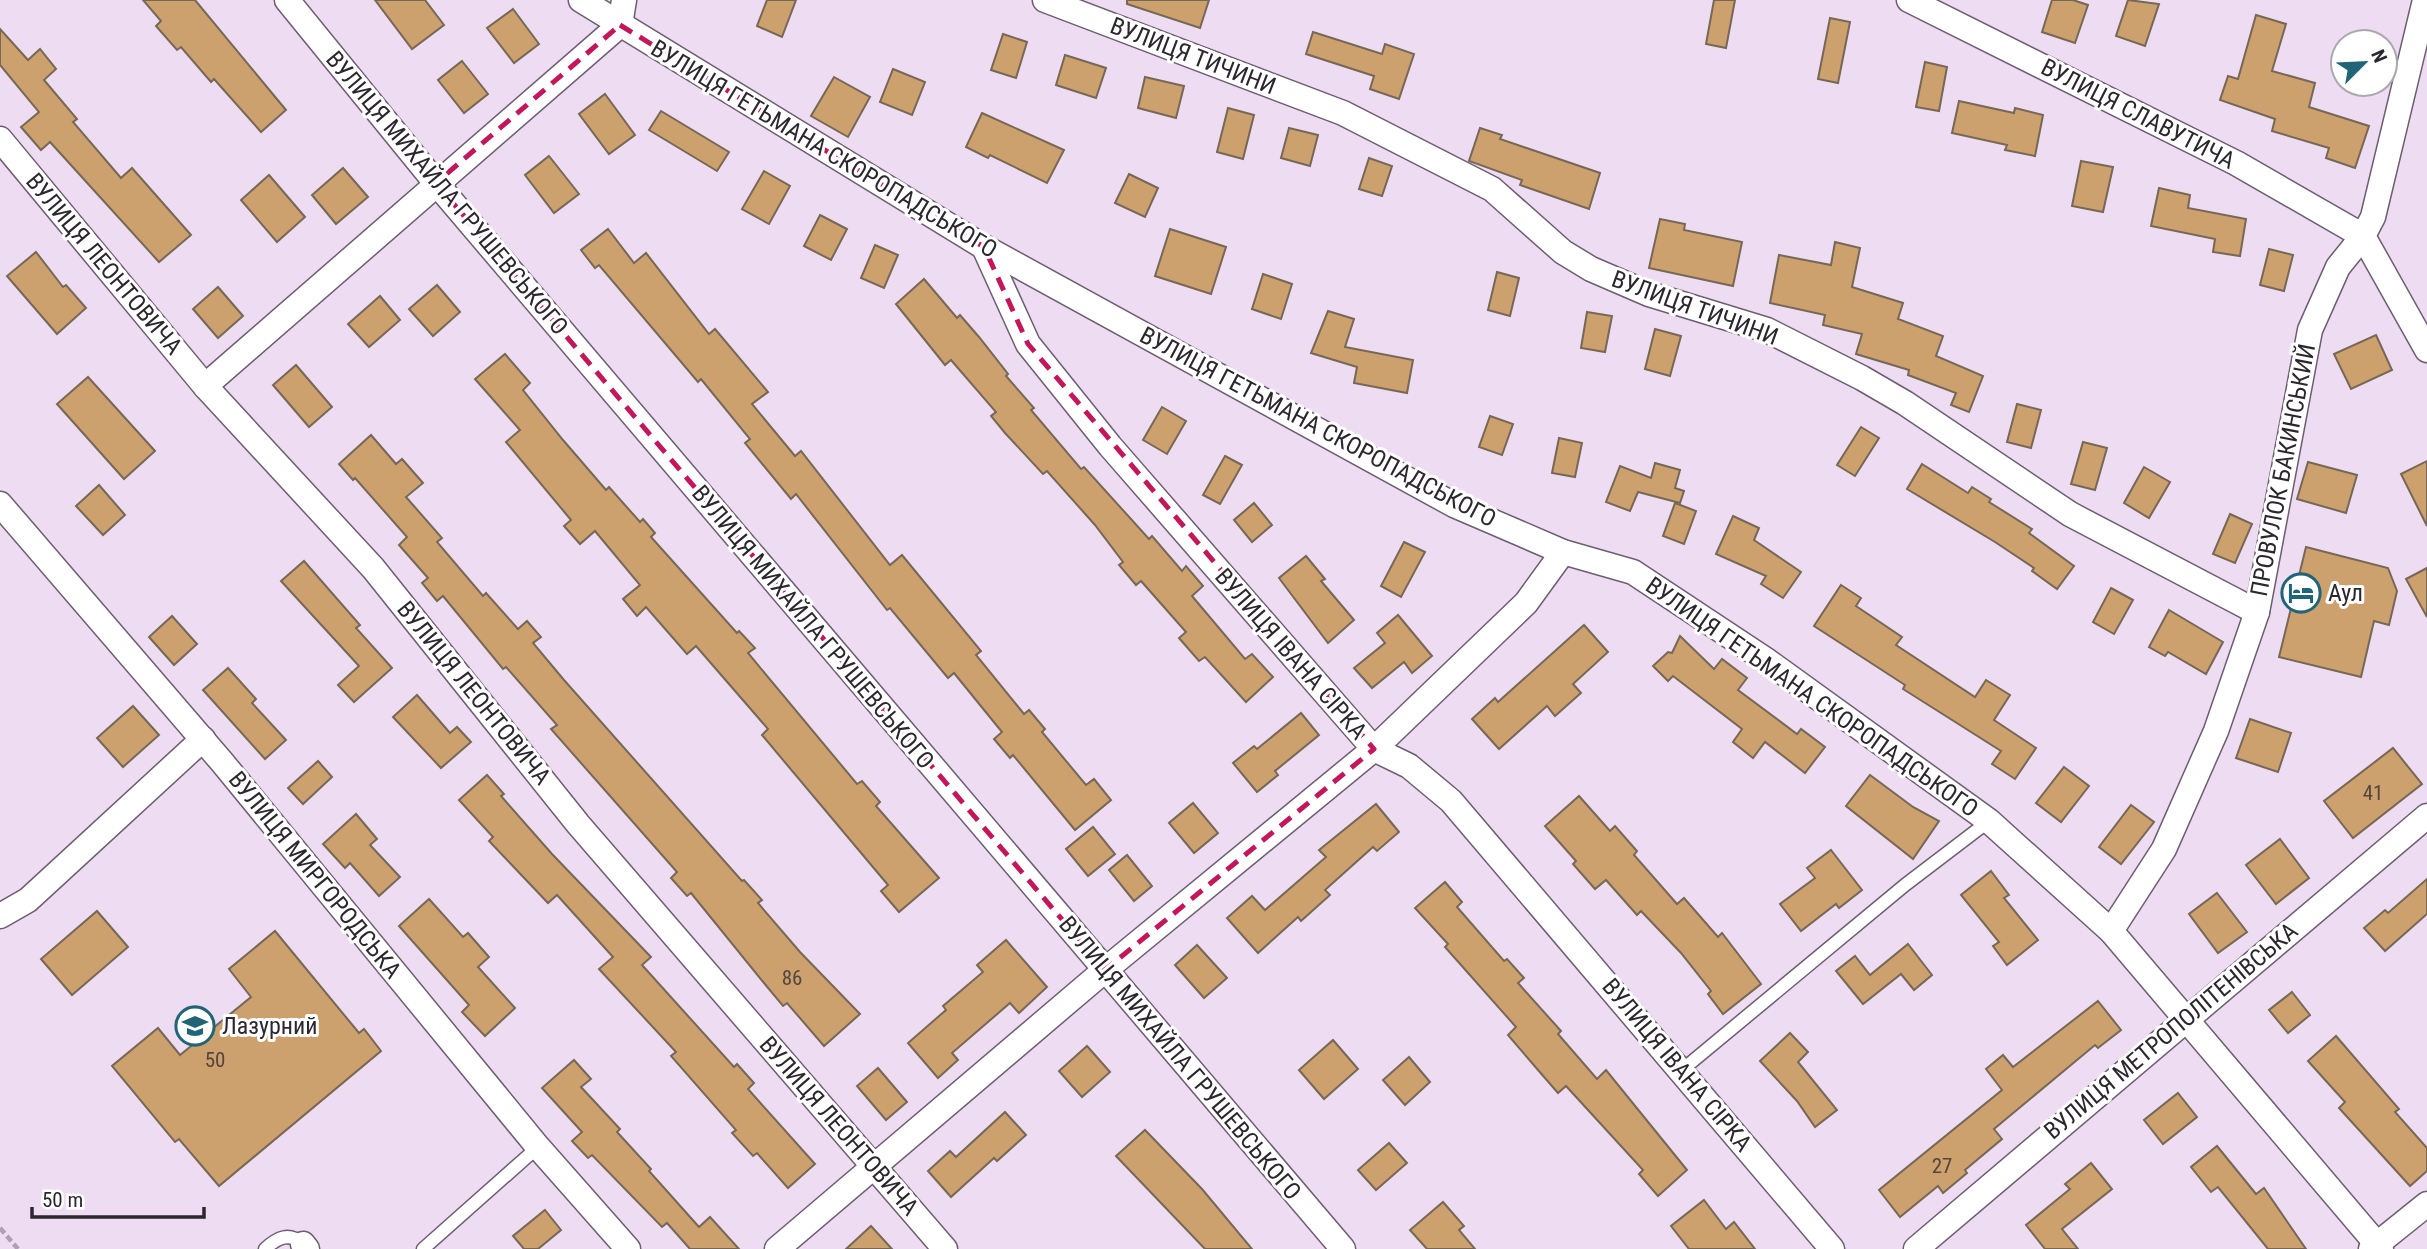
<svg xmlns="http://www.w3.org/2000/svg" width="2427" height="1249" viewBox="0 0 2427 1249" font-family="'Roboto Condensed',sans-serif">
	<rect width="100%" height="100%" fill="#eeddf2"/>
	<g fill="#cda16d" stroke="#766756" stroke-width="2">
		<path d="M143 0H195L286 110 261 132 214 79 211 82 181 47 177 50 156 26 161 21Z"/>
		<path d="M375 0H425L444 25 412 49Z"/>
		<path d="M767 0H796L782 37 757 26Z"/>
		<path d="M1127 0H1209L1200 28 1127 4Z"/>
		<path d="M1714 0H1735L1726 48 1706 44Z"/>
		<path d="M2052 0H2073L2088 5 2075 43 2042 32Z"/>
		<path d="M2128 0 2159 4 2145 46 2116 36Z"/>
		<path d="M513 9 539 44 514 63 487 28Z"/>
		<path d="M2256 15 2286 24 2272 71 2315 83 2309 107 2369 126 2355 168 2326 158 2329 148 2272 131 2275 119 2220 100 2228 76 2238 79Z"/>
		<path d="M1830 18 1850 22 1838 83 1818 79Z"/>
		<path d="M0 29 28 60 40 49 56 69 44 80 77 119 73 122 121 178 132 168 191 235 159 262 50 142 41 150 21 127 39 112 0 65Z"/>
		<path d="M1313 32 1382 54 1385 44 1414 54 1399 99 1370 89 1374 76 1306 54Z"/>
		<path d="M1003 34 1027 42 1016 78 991 70Z"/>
		<path d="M1065 55 1106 68 1096 98 1056 85Z"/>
		<path d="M462 61 488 94 464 113 438 80Z"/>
		<path d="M1925 62 1947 67 1939 111 1916 107Z"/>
		<path d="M893 69 925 82 912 115 880 102Z"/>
		<path d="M834 77 870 97 848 137 811 116Z"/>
		<path d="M1145 77 1184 86 1176 118 1138 108Z"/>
		<path d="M605 94 635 135 609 154 579 114Z"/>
		<path d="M1959 101 2014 113 2015 108 2043 115 2035 156 2005 150 2007 145 1952 133Z"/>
		<path d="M1228 108 1254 115 1243 159 1217 152Z"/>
		<path d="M661 111 729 152 717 171 649 130Z"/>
		<path d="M982 113 1064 150 1047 183 990 155 988 158 966 147Z"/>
		<path d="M1289 128 1318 135 1310 166 1281 158Z"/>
		<path d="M1480 128 1502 135 1500 139 1600 173 1589 209 1520 185 1522 180 1469 161Z"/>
		<path d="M549 156 579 194 554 213 525 175Z"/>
		<path d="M1369 158 1392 166 1382 196 1359 189Z"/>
		<path d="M2081 161 2113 167 2103 212 2072 206Z"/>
		<path d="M343 168 368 197 336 224 312 195Z"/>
		<path d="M764 171 790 186 769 224 742 209Z"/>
		<path d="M1129 174 1158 188 1145 217 1115 203Z"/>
		<path d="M269 175 305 217 277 242 241 200Z"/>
		<path d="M2159 188 2190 195 2188 208 2246 219 2240 256 2213 252 2215 239 2151 226Z"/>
		<path d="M820 215 847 229 831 260 804 246Z"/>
		<path d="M1660 219 1685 224 1684 230 1742 242 1733 286 1649 268Z"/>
		<path d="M608 229 634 263 646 253 709 334 715 329 768 392 752 404 795 456 801 451 890 565 902 555 981 651 976 655 1024 714 1029 710 1045 729 1042 732 1086 785 1094 779 1111 800 1075 830 1013 755 1010 758 994 739 1002 732 954 673 948 678 890 608 887 610 796 494 791 499 745 443 750 439 701 379 698 382 599 265 595 268 581 250Z"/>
		<path d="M1170 229 1226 247 1211 294 1155 276Z"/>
		<path d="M1835 242 1860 248 1852 287 1903 303 1898 319 1943 336 1936 356 1983 376 1969 412 1951 405 1956 393 1908 375 1909 370 1856 354 1862 334 1823 325 1825 315 1770 303 1779 255 1831 265Z"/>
		<path d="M875 245 898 255 884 288 861 278Z"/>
		<path d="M2269 249 2293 255 2284 291 2260 285Z"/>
		<path d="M36 252 63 287 66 285 86 308 57 334 7 276Z"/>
		<path d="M1497 272 1519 278 1510 316 1488 310Z"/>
		<path d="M1263 274 1292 284 1281 319 1252 309Z"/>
		<path d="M924 279 957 318 960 315 979 337 1008 374 1006 376 1034 408 1031 410 1081 469 1084 467 1149 539 1152 536 1182 571 1186 566 1203 586 1192 596 1245 659 1252 654 1273 677 1246 702 1205 657 1199 661 1179 638 1186 632 1141 581 1136 585 1119 565 1123 562 1095 525 1047 471 1043 474 1005 433 991 416 996 412 951 360 945 365 896 304Z"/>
		<path d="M437 285 460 312 433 336 409 309Z"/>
		<path d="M218 287 243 316 218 338 193 309Z"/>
		<path d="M380 296 400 320 369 347 348 324Z"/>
		<path d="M1328 311 1354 319 1345 347 1413 360 1407 393 1354 383 1357 367 1311 353Z"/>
		<path d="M1587 312 1612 316 1605 352 1581 348Z"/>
		<path d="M1655 329 1681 336 1670 376 1645 369Z"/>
		<path d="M2376 335 2392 370 2351 389 2334 354Z"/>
		<path d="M505 354 530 383 523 390 563 440 606 490 609 487 640 522 643 519 655 533 651 537 737 633 739 631 755 648 748 653 857 784 862 781 880 802 876 806 939 878 899 912 881 891 888 885 762 735 768 729 696 646 687 654 646 607 637 616 623 599 640 585 595 531 580 544 564 526 571 520 506 442 520 430 475 379Z"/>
		<path d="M296 365 332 407 309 427 273 385Z"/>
		<path d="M88 377 155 451 124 479 57 404Z"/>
		<path d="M2017 404 2041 410 2031 448 2007 442Z"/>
		<path d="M1162 407 1186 421 1167 454 1143 440Z"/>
		<path d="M1490 416 1513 424 1502 455 1479 447Z"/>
		<path d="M1861 427 1879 438 1855 476 1837 465Z"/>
		<path d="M371 435 396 464 402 459 423 483 406 497 442 538 437 542 483 596 486 593 518 629 527 621 541 637 533 643 564 680 742 881 744 880 762 900 758 903 800 952 860 1014 824 1046 787 1003 783 1006 764 983 691 893 687 896 671 878 677 872 551 729 557 725 506 667 503 669 443 596 437 601 422 583 428 578 399 545 407 537 355 478 353 480 339 464Z"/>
		<path d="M1559 438 1582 443 1575 477 1552 473Z"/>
		<path d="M2083 442 2107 448 2095 490 2071 484Z"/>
		<path d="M1225 456 1242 465 1220 504 1203 495Z"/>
		<path d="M2427 461V526L2401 474Z"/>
		<path d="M2308 462 2357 475 2346 513 2297 499Z"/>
		<path d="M1655 463 1680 470 1675 488 1684 491 1680 503 1638 492 1630 511 1606 502 1620 466 1651 478Z"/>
		<path d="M1922 464 1968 493 1972 487 1991 499 1989 502 2032 529 2029 533 2074 566 2057 589 2032 571 2034 568 1995 542 1907 489Z"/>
		<path d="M2144 467 2170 482 2149 518 2124 503Z"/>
		<path d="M99 485 125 515 103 535 76 506Z"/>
		<path d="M1254 503 1272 525 1252 542 1234 520Z"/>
		<path d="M1675 503 1696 511 1684 544 1663 536Z"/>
		<path d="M2230 514 2252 524 2235 563 2213 554Z"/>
		<path d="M1733 516 1759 528 1754 540 1801 572 1783 598 1761 584 1766 576 1716 554Z"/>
		<path d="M1404 542 1425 552 1401 597 1381 586Z"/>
		<path d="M2306 547 2388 568 2397 591 2389 625 2374 621 2361 677 2279 657Z"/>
		<path d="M1306 556 1325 579 1321 581 1354 620 1328 643 1279 578Z"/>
		<path d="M304 561 360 625 356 628 392 668 354 702 338 685 359 666 281 581Z"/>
		<path d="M2427 568V617L2406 579Z"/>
		<path d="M1841 585 1861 598 1856 606 1902 637 1896 645 1975 697 1986 680 2010 695 1994 720 2036 748 2015 779 1992 764 2001 751 1903 689 1905 685 1814 626Z"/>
		<path d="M2111 588 2133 600 2114 634 2093 622Z"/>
		<path d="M2169 610 2223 642 2206 674 2168 652 2165 656 2149 647Z"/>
		<path d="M1398 615 1432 656 1412 673 1404 662 1372 688 1354 668 1385 643 1377 633Z"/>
		<path d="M172 616 197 644 174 665 149 637Z"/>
		<path d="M1584 625 1608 652 1573 684 1581 693 1555 716 1547 706 1499 749 1472 719 1495 698 1498 702Z"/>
		<path d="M1680 636 1714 669 1722 659 1747 678 1738 690 1797 734 1801 729 1825 747 1805 773 1765 742 1753 758 1733 742 1742 729 1673 676 1668 681 1653 666 1668 652 1672 653Z"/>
		<path d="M228 668 256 699 252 703 286 740 265 759 203 690Z"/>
		<path d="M417 695 450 733 457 727 471 742 441 768 393 717Z"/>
		<path d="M133 706 159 735 123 767 97 738Z"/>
		<path d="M1301 713 1319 735 1275 771 1278 775 1257 792 1233 763 1254 746 1257 749Z"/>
		<path d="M2250 719 2291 733 2278 772 2236 758Z"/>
		<path d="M2393 748 2422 784 2353 838 2324 801Z"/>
		<path d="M318 761 332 777 303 804 288 788Z"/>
		<path d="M2064 767 2089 786 2061 822 2036 803Z"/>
		<path d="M487 775 504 794 501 796 552 854 651 957 642 965 734 1067 737 1064 754 1083 748 1089 815 1164 788 1188 757 1153 753 1156 732 1133 736 1130 671 1056 676 1052 599 969 613 957 557 895 548 903 489 841 493 837 459 800Z"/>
		<path d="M1870 775 1913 807 1939 821 1913 859 1846 806Z"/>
		<path d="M1579 796 1610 831 1615 826 1637 851 1634 855 1677 904 1684 898 1718 937 1722 933 1761 984 1723 1014 1708 994 1711 991 1681 953 1641 911 1637 915 1606 880 1595 889 1573 864 1576 861 1545 826Z"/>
		<path d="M1193 803 1218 833 1194 853 1169 823Z"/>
		<path d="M1376 804 1399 832 1377 851 1373 847 1325 890 1330 895 1301 921 1298 917 1258 953 1227 918 1252 896 1265 910 1326 857 1319 850Z"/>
		<path d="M2131 805 2154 822 2121 864 2099 847Z"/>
		<path d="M356 814 377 839 370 845 400 877 379 896 350 863 345 868 323 844Z"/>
		<path d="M1093 827 1115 854 1088 876 1066 849Z"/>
		<path d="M2280 839 2309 878 2276 904 2246 865Z"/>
		<path d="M1831 850 1862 890 1839 908 1836 904 1801 931 1780 904 1815 878 1807 868Z"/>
		<path d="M1127 855 1152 886 1134 901 1109 870Z"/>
		<path d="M1991 871 2009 895 2004 898 2038 940 2007 965 1993 946 1999 942 1961 895Z"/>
		<path d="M2427 879V914L2385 951 2364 928 2385 910 2388 913Z"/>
		<path d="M1445 882 1462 902 1457 907 1504 961 1507 959 1524 978 1518 983 1561 1031 1558 1034 1597 1079 1606 1070 1687 1170 1658 1196 1639 1174 1643 1170 1566 1086 1558 1093 1538 1070 1508 1035 1516 1027 1445 947 1448 944 1415 908Z"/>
		<path d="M2217 893 2247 932 2218 953 2189 914Z"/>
		<path d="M429 899 463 937 468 933 489 957 478 967 515 1008 485 1036 462 1012 469 1005 399 926Z"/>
		<path d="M97 911 128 947 72 995 41 959Z"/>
		<path d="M275 931 359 1033 364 1029 381 1051 219 1186 179 1139 175 1142 112 1066 158 1028 180 1055 251 997 229 969Z"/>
		<path d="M1006 940 1047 987 1019 1013 1010 1003 952 1053 958 1060 938 1078 908 1043 946 1010 943 1006 983 972 977 965Z"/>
		<path d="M1908 944 1932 975 1914 990 1901 974 1863 1004 1836 971 1855 956 1870 975Z"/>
		<path d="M1197 945 1227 978 1204 998 1175 965Z"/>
		<path d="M2292 992 2310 1015 2288 1033 2269 1010Z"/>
		<path d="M2098 1001 2121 1030 2098 1048 2095 1045 1994 1129 2002 1139 1965 1170 1967 1173 1943 1193 1938 1186 1900 1217 1879 1190 2002 1090 1986 1069 2003 1055 2013 1067Z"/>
		<path d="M1790 1033 1808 1052 1798 1062 1837 1110 1815 1127 1797 1101 1760 1061Z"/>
		<path d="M2336 1036 2399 1109 2395 1112 2427 1148V1171L2410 1186 2339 1108 2345 1102 2308 1061Z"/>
		<path d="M1333 1040 1358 1069 1324 1099 1299 1070Z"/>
		<path d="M1087 1046 1110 1072 1082 1097 1059 1071Z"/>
		<path d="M1409 1057 1430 1082 1405 1105 1383 1080Z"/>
		<path d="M574 1060 591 1079 581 1087 620 1129 617 1132 651 1169 649 1171 699 1227 710 1217 739 1249H690L667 1223 662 1227 592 1155 588 1158 572 1141 582 1132 542 1088Z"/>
		<path d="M878 1068 907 1102 886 1120 857 1086Z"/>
		<path d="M2178 1093 2197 1117 2163 1144 2144 1120Z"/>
		<path d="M1005 1112 1026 1135 997 1161 994 1158 951 1197 928 1171 950 1151 956 1157Z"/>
		<path d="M1145 1130 1202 1189 1252 1249H1205L1116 1156Z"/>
		<path d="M1389 1143 1407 1163 1376 1190 1358 1170Z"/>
		<path d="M2217 1146 2256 1194 2264 1188 2306 1249H2268L2218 1187 2211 1192 2191 1167Z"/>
		<path d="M2091 1163 2112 1189 2062 1229 2078 1249H2045L2026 1225 2070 1189 2065 1184Z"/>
		<path d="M1704 1200 1726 1229 1734 1222 1755 1249H1689L1671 1226Z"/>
		<path d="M1443 1202 1464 1226 1459 1230 1475 1249H1427L1410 1230Z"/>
		<path d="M545 1210 561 1230 538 1249H524L513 1236Z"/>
		<path d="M871 1226 892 1249H846Z"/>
	</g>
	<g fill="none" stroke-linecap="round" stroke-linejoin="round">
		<g stroke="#6c5e6f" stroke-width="15">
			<g id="service">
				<path d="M1682 1070 1905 885 1989 821"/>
				<path d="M265 1249C278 1237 289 1232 303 1244"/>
				<path d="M423 1249 538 1147"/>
			</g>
		</g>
		<g stroke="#6c5e6f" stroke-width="27">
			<g id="minor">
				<path d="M287 0 436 183 1343 1249"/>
				<path d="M581 0 984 247 1454 505 1563 552 1633 572 1766 660 1989 821 2111 931 2381 1249"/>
				<path d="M1045 0 1343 113 1492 189 1563 252 1591 269 1649 294 1767 330 1862 378 1905 403 2070 514 2257 612"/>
				<path d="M1909 0 2236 163 2363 236 2427 350"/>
				<path d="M0 139 205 386 373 568 578 824 945 1249"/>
				<path d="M984 247 1028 344 1110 446 1374 749 1409 766 1451 801 1832 1249"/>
				<path d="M205 386 620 25 624 0"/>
				<path d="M0 504 222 762 538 1147 628 1249"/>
				<path d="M0 916 28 900 203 739"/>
				<path d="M2111 931 2164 849 2216 731 2257 612 2310 330 2338 267 2363 236 2373 217 2425 0"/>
				<path d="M303 1244 307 1249"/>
				<path d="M777 1249 1105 970 1374 749 1526 603 1563 552"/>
				<path d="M1916 1249 2427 816"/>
				<path d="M2371 1249 2427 1204"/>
			</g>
		</g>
		<path stroke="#aea0b1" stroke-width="4.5" stroke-dasharray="7 3.5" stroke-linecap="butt" d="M0 1228 18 1249"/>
		<use href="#service" stroke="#fff" stroke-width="12"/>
		<use href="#minor" stroke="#fff" stroke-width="24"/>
	</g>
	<path fill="none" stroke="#c2185b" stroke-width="5" stroke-dasharray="14 9" stroke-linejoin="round" d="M620 25 984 247 1028 344 1374 749 1105 970 436 183Z"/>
	<defs>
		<g id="hotel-ring" transform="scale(2.0125)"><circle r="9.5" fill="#fff" stroke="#216477" stroke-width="1.5"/><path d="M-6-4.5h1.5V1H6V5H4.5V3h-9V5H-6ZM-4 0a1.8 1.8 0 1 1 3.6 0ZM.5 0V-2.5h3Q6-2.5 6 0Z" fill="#216477"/></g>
		<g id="school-ring" transform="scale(2.0125)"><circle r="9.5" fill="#fff" stroke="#216477" stroke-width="1.5"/><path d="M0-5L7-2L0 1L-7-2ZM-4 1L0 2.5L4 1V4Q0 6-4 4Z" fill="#216477"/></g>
	</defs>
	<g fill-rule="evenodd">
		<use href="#hotel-ring" x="2301" y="593"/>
		<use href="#school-ring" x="195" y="1026"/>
	</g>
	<g text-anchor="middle" stroke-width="6" stroke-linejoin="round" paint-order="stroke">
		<g font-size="21" fill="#54453e">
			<text x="2373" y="800">41</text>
			<text x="792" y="985">86</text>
			<text x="215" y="1067">50</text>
			<text x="1942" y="1173">27</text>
		</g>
		<g font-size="24" fill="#2c262e" stroke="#fff">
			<text transform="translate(1193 56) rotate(21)" y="8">ВУЛИЦЯ ТИЧИНИ</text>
			<text transform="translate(2138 114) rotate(27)" y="8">ВУЛИЦЯ СЛАВУТИЧА</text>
			<text transform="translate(824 149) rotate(31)" y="8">ВУЛИЦЯ ГЕТЬМАНА СКОРОПАДСЬКОГО</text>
			<text transform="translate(447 193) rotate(50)" y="8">ВУЛИЦЯ МИХАЙЛА ГРУШЕВСЬКОГО</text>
			<text transform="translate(104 264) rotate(50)" y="8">ВУЛИЦЯ ЛЕОНТОВИЧА</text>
			<text transform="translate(1695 308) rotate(20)" y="8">ВУЛИЦЯ ТИЧИНИ</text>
			<text transform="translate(1318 427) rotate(28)" y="8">ВУЛИЦЯ ГЕТЬМАНА СКОРОПАДСЬКОГО</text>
			<text transform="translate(2283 470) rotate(-79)" y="8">ПРОВУЛОК БАКИНСЬКИЙ</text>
			<text transform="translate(813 627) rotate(50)" y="8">ВУЛИЦЯ МИХАЙЛА ГРУШЕВСЬКОГО</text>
			<text transform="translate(1291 654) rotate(49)" y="8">ВУЛИЦЯ ІВАНА СІРКА</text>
			<text transform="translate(474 693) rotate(51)" y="8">ВУЛИЦЯ ЛЕОНТОВИЧА</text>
			<text transform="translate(1812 697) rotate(35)" y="8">ВУЛИЦЯ ГЕТЬМАНА СКОРОПАДСЬКОГО</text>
			<text transform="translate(315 875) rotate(51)" y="8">ВУЛИЦЯ МИРГОРОДСЬКА</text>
			<text transform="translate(2171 1031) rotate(-40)" y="8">ВУЛИЦЯ МЕТРОПОЛІТЕНІВСЬКА</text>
			<text transform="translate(1180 1058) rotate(50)" y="8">ВУЛИЦЯ МИХАЙЛА ГРУШЕВСЬКОГО</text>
			<text transform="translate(1677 1065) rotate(50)" y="8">ВУЛИЦЯ ІВАНА СІРКА</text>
			<text transform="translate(839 1126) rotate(49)" y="8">ВУЛИЦЯ ЛЕОНТОВИЧА</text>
		</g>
		<g font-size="24" fill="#2c262e" stroke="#fff" text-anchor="start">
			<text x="2328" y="601">Аул</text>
			<text x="222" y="1034">Лазурний</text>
		</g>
	</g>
	<g transform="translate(2364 63) rotate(66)"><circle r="33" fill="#ffffff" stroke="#aba8ab" stroke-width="2"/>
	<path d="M0-5L12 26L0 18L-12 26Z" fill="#216477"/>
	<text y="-10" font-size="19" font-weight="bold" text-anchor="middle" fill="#2c262e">N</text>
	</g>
	<path d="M32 1207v10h172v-10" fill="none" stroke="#2c262e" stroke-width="3.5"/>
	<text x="42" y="1207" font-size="21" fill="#2c262e" stroke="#ffffff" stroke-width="5" paint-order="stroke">50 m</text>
</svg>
